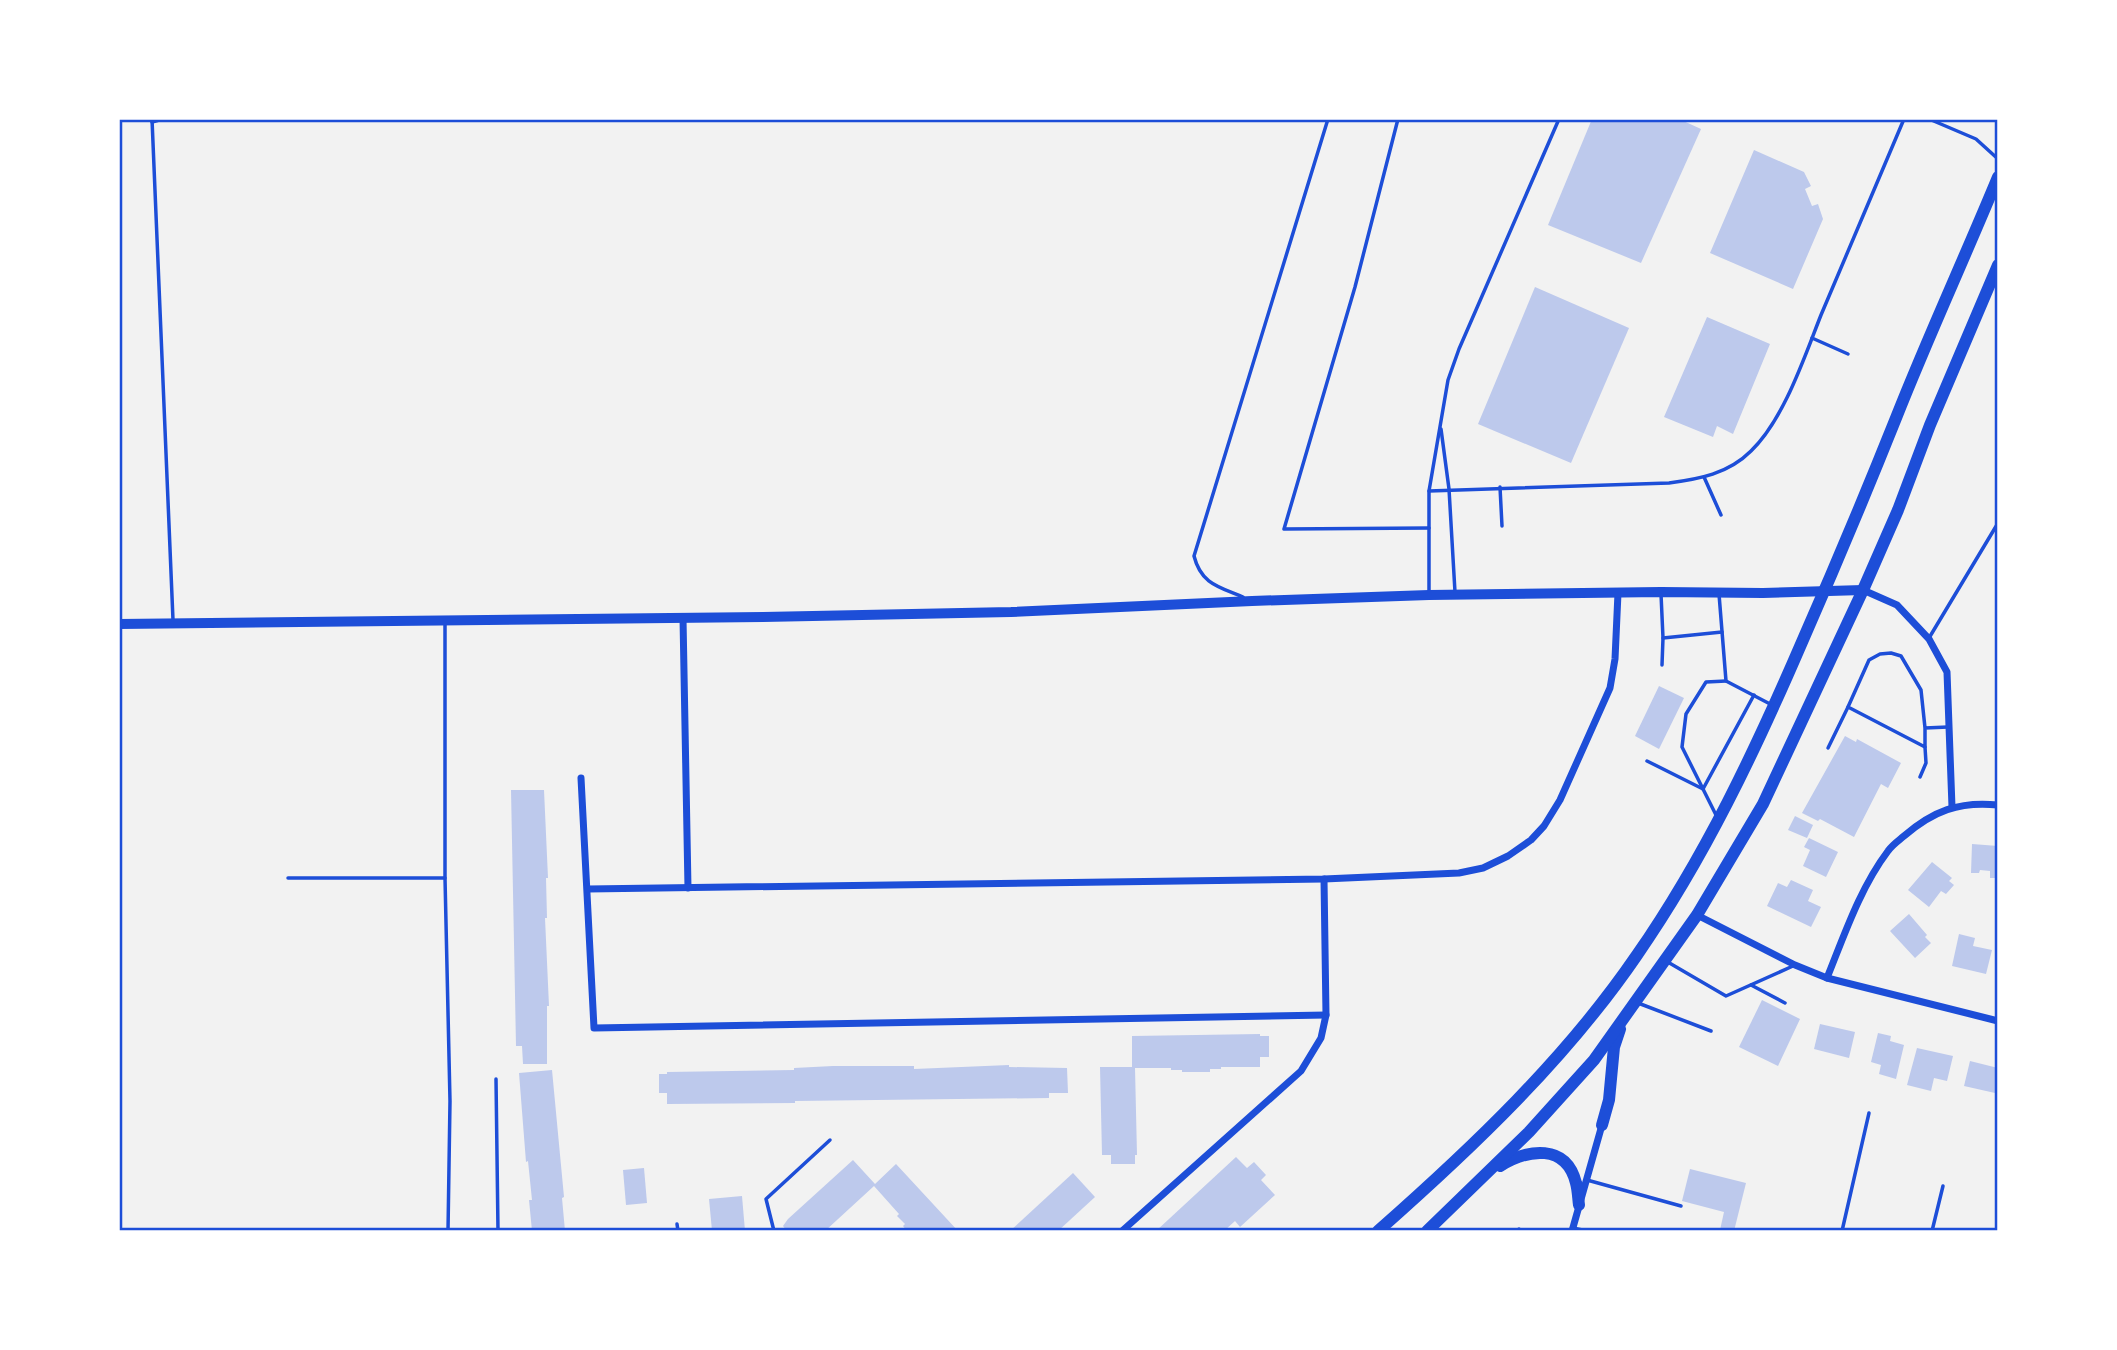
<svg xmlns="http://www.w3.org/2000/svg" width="2117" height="1350" viewBox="0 0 2117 1350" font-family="Spectral,serif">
	<rect width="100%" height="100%" fill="#f2f2f2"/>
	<g fill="#bdc9ec">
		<path d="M1592 119H1679L1701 129 1641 263 1548 225Z"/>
		<path d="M1754 150 1804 172 1811 186 1805 189 1812 206 1818 204 1823 219 1793 289 1710 253Z"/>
		<path d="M1535 287 1629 328 1571 463 1478 424Z"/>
		<path d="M1707 317 1770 344 1733 434 1717 426 1713 437 1664 417Z"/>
		<path d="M1659 686 1684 698 1659 749 1635 736Z"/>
		<path d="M1845 736 1856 742 1857 739 1901 763 1888 788 1881 784 1854 837 1820 819 1818 821 1802 813Z"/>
		<path d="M511 790H544L548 878H546L547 918H545L549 1006H547V1064H523L522 1046H516Z"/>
		<path d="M1795 816 1813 825 1807 838 1788 830Z"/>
		<path d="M1809 838 1838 852 1826 877 1803 866 1810 850 1804 847Z"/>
		<path d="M1972 844 1998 846V878H1990V871L1980 870 1979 873H1971Z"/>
		<path d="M1932 862 1952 878 1949 881 1954 885 1946 894 1941 891 1929 907 1908 890Z"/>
		<path d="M1791 880 1813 890 1808 901 1821 907 1811 927 1767 906 1778 883 1787 887Z"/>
		<path d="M1909 914 1927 935 1925 937 1931 943 1915 958 1890 931Z"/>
		<path d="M1959 934 1975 938 1973 946 1992 950 1986 974 1952 966Z"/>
		<path d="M1762 1000 1800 1019 1778 1066 1739 1047Z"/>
		<path d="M1820 1024 1855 1032 1849 1058 1814 1049Z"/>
		<path d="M1878 1033 1891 1036 1890 1041 1904 1045 1896 1079 1879 1074 1881 1065 1871 1062Z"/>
		<path d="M1260 1034V1036H1269V1057H1260V1067H1221V1069H1210V1072H1182V1070H1171V1068H1135L1137 1155H1135V1164H1111V1155H1102L1100 1067H1132V1036Z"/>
		<path d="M1917 1048 1953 1056 1947 1081 1934 1078 1931 1091 1907 1085Z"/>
		<path d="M1970 1061 1998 1068 1995 1093 1964 1086Z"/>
		<path d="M1009 1065V1067L1067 1068 1068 1093H1049V1098L795 1101V1103L667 1104V1093H659V1074H667V1072L794 1070V1068L833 1066H914V1069Z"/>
		<path d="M552 1070 564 1197 562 1198 565 1231H532L529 1200H532L528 1161 526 1162 519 1073Z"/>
		<path d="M1236 1157 1247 1168 1254 1162 1266 1175 1261 1180 1275 1195 1240 1227 1235 1221 1224 1231H1156Z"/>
		<path d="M853 1160 875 1184 896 1164 958 1231H907L903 1226 905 1224 897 1216 899 1214 874 1186 825 1231H787L783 1226 788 1219Z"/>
		<path d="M644 1168 647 1203 626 1205 623 1170Z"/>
		<path d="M1690 1169 1746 1183 1734 1231 1720 1230 1724 1212 1682 1201Z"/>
		<path d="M1073 1173 1095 1197 1058 1231H1010Z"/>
		<path d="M742 1196 745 1231H712L709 1199Z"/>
	</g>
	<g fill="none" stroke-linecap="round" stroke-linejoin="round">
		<g stroke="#1d4ed8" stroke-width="3.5">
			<path d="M152 119 173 620"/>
			<path d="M1398 119 1355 287 1284 529 1429 528"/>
			<path d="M1929 119 1976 139 1998 159"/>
			<path d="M152 122 163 119"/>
			<path d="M1812 338 1848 354"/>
			<path d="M1441 429 1449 489 1455 592"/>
			<path d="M1704 477 1721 515"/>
			<path d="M1500 487 1502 526"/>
			<path d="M1429 491 1669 483C1699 479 1728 474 1751 451 1784 419 1804 358 1821 315 1849 250 1876 184 1904 119"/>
			<path d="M1429 593V491L1448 380 1459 349 1559 119"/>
			<path d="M1661 594 1663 638 1662 665"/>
			<path d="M1719 594 1726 681 1772 705"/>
			<path d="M1243 597C1219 587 1201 584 1194 556L1328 119"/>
			<path d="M445 624V878L450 1101 448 1231"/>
			<path d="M1663 638 1722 632"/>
			<path d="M1929 638 1998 523"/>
			<path d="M1925 728 1921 690 1901 656 1891 653 1880 654 1869 660 1848 707 1925 747V728L1948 727"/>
			<path d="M1828 748 1848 707"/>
			<path d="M1647 761 1703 789 1754 695"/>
			<path d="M1920 777 1926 763 1925 747"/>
			<path d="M1716 815 1682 747 1686 714 1706 682 1726 681"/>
			<path d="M288 878H445"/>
			<path d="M1666 961 1726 996 1793 966"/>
			<path d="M1751 985 1785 1003"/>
			<path d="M1638 1003 1711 1031"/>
			<path d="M496 1079 498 1231"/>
			<path d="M1587 1180 1681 1206"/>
			<path d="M677 1224 678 1231"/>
			<path d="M1573 1228 1587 1231"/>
			<path d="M774 1231 766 1199 830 1140"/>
			<path d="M1517 1231 1519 1229V1231"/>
			<path d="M1842 1231 1869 1113"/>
			<path d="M1932 1231 1943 1186"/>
		</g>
		<g stroke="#1d4ed8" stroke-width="7">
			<path d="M1863 590 1897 605 1929 639 1947 672 1952 807"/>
			<path d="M683 618 688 888"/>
			<path d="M581 778 594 1028 1326 1015"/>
			<path d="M588 889 1324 879 1459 873 1483 868 1508 856 1531 840 1544 826 1560 800 1610 688 1615 659 1618 593"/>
			<path d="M1697 915 1795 965 1827 978 1998 1021"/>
			<path d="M1827 978C1844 936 1860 888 1888 851 1892 845 1898 841 1904 836 1933 811 1959 801 1998 805"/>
			<path d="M1122 1231 1301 1071 1321 1038 1326 1015 1324 879"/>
			<path d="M1572 1231 1602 1125"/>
		</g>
		<path stroke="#1d4ed8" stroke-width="10" d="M119 624 763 617 1011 612 1252 601 1429 595 1661 592 1763 593 1863 590"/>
		<g stroke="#1d4ed8" stroke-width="12">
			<path d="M1602 1125 1609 1100 1614 1047 1620 1029"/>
			<path d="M1500 1166C1528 1149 1566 1143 1576 1183 1578 1190 1578 1198 1579 1205"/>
			<path d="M1378 1231C1472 1148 1566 1059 1637 955 1705 857 1755 751 1802 642 1835 567 1866 493 1896 418 1928 337 1965 257 1998 177"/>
			<path d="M1427 1231 1529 1132 1594 1060 1697 915 1763 804 1863 590 1898 510 1930 425 1998 265"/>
		</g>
	</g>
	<rect width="2117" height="1350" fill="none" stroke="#ffffff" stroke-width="242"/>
	<rect x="121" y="121" width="1875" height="1108" fill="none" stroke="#1d4ed8" stroke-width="2.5"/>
</svg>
